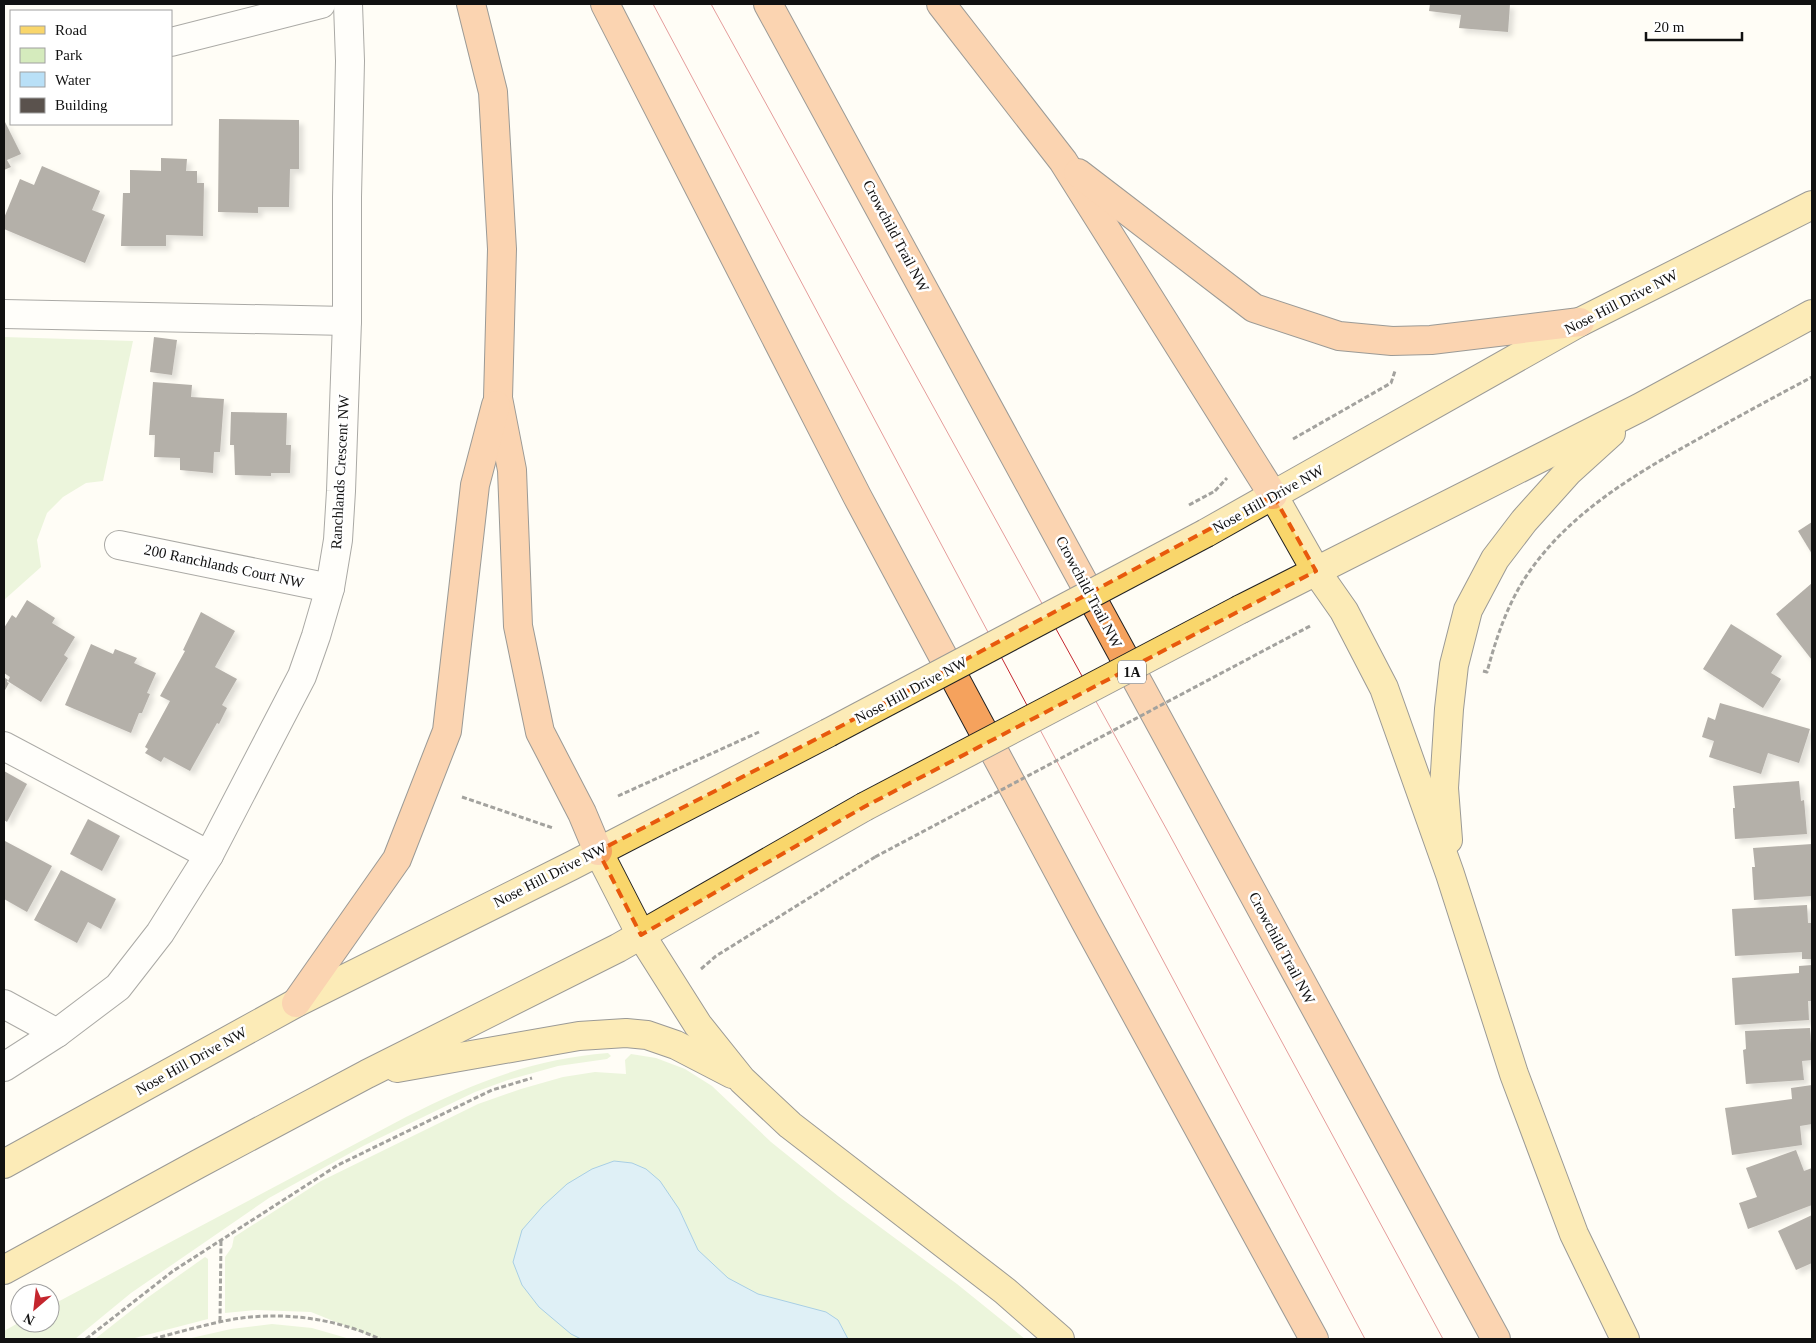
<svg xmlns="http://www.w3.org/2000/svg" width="1816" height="1343" viewBox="0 0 1816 1343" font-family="Georgia,serif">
	<defs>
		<filter id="shadow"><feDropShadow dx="4.5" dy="4.5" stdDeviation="2.5" flood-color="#0004"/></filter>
	</defs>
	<rect width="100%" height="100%" fill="#fffdf5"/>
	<g fill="#d5ebbd">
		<path d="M4 337 133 341 103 481 86 483 63 497 47 513 37 540 41 567 4 600Z"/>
		<path d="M608 1053 611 1056 607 1059 558 1066 508 1080 475 1092 363 1146 269 1198 131 1293 75 1339H4V1331L20 1322 50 1323V1306L406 1117C473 1083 532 1059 608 1053Z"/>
		<path d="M631 1054 656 1058 685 1069 712 1086 771 1142 838 1196 957 1284 1025 1339H378L311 1312 256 1310 225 1313V1257L232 1247 234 1237 321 1181 478 1104 521 1089 563 1077 595 1072 626 1074 625 1060Z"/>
		<path d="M205 1257 208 1259V1319L131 1339H95L147 1298Z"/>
		<path d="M272 1324 312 1328 350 1339H187L231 1329Z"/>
	</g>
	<path fill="#b9e0f7" stroke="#3f96cf" d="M614 1161 632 1163 646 1169 660 1181 679 1209 698 1250 728 1278 758 1294 826 1312 838 1320 848 1339H581L571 1334 539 1307 522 1285 513 1262 522 1230 543 1206 567 1184 592 1169Z"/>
	<g fill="#5a524d" filter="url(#shadow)">
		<path d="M1430 4H1510L1508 32 1459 28 1461 15 1429 11Z"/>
		<path d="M219 119 299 120V169H290L289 207H258V213L218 212Z"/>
		<path d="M4 120 21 154 7 160 11 167 4 170Z"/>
		<path d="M161 158 187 159 186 171H197V183H204L203 236 166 235V246H121L123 193H130V170L161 171Z"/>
		<path d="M42 166 100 191 92 210 105 215 85 263 4 229V218L20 179 34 185Z"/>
		<path d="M154 337 177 340 172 375 150 372Z"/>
		<path d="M153 382 192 385 191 397 224 399 220 452H214L213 473 180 470V458L154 457 155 435H149Z"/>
		<path d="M231 412 287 413 286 445H291L290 473H271V476L235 475 234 445H230Z"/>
		<path d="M1812 522V554L1798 531Z"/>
		<path d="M1812 583V660L1776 614Z"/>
		<path d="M27 600 55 618 52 623 75 637 64 655 68 658 41 702 9 682 8 681 10 677 4 673V628L12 615 16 618Z"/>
		<path d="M201 612 235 631 215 667 237 679 222 705 227 708 219 724 217 723 190 771 164 757 161 762 145 753 148 749 145 747 170 701 160 696 185 651 183 650Z"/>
		<path d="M1731 624 1782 656 1771 673 1781 679 1763 708 1703 669Z"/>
		<path d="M91 644 113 654 115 649 137 658 134 663 156 673 147 693 150 694 142 713H139L131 733 65 705Z"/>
		<path d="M4 677 8 680 7 682 9 683 4 692Z"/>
		<path d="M1720 703 1810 729 1799 763 1768 753 1761 774 1709 757 1714 741 1702 737 1708 717 1715 720Z"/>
		<path d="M4 771 27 784 7 822 4 820Z"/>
		<path d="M1799 781 1801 801 1804 800 1807 834 1735 839 1733 811V808H1735L1733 786Z"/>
		<path d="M88 819 120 836 102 871 70 854Z"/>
		<path d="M5 841 52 866 27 912 4 899V844Z"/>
		<path d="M1812 844V896L1754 900 1752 867H1755L1753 848Z"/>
		<path d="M61 870 116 899 101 929 88 922 77 943 34 920Z"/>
		<path d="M1807 905 1808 923H1812V959H1802V952L1735 956 1732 909Z"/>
		<path d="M1812 965V1001H1808L1809 1020 1735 1025 1732 978 1799 973V966Z"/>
		<path d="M1810 1028 1812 1060 1802 1061 1804 1080 1746 1084 1743 1050 1746 1049 1745 1031Z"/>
		<path d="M1812 1085V1124L1800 1126 1802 1145 1732 1155 1725 1108 1792 1099 1791 1088Z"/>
		<path d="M1796 1150 1804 1171 1812 1168V1205L1748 1229 1739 1203 1757 1197 1746 1168Z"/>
		<path d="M1812 1215V1263L1796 1270 1778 1231Z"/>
	</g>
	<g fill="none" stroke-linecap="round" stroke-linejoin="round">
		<g stroke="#444" stroke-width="30">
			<g id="minor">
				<path d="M171 42 321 4"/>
				<path d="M4 314 347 321"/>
				<path d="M119 545 330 588"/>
				<path d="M4 746 209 855"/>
				<path d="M4 1004 57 1033"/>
				<path d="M4 1067 57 1033 118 987 160 933 209 855 302 676 316 636 330 588 338 540 341 491 347 321V197L350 61 348 4"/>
			</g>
		</g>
		<g stroke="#222" stroke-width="30">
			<g id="major">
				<path d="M1273 495 1316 571 1344 611 1384 688 1450 874 1514 1074 1574 1234 1625 1339"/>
				<path d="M1206 533 1580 322 1812 205"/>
				<path d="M1241 609 1639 408 1812 314"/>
				<path d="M1448 840 1444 788 1449 709 1454 665 1468 610 1495 559 1524 521 1568 472 1611 433"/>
				<path d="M598 851 641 935 698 1025 742 1080 790 1125 1005 1291 1060 1339"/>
				<path d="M397 1068 579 1036 626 1033 647 1035 676 1045 732 1074"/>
				<path d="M4 1164 296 1003 571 866 828 733"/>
				<path d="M4 1270 198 1164 367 1074 618 948 864 807"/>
			</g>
		</g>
		<g stroke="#222" stroke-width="30">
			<g id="highway">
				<path d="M471 4 493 92 502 249 498 398 512 470 518 626 540 732 582 813 598 851"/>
				<path d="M605 4 857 496 1085 921 1314 1339"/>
				<path d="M768 4 1496 1339"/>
				<path d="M941 4 1063 161 1273 495"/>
				<path d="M1078 173 1254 308 1339 336 1392 341 1431 340 1580 322"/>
				<path d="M296 1003 397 859 447 731 475 485 496 405"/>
			</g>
		</g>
		<g stroke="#333" stroke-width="3" stroke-dasharray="5 2.5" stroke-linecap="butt">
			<path d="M1293 439 1391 383 1395 371"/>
			<path d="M1215 491 1227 478"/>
			<path d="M1483 671 1487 672C1497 635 1509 599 1532 568 1576 507 1644 469 1709 433 1743 414 1778 395 1812 377"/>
			<path d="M618 796 759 732"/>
			<path d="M462 797 553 828"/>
			<path d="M701 969 716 956 875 857"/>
			<path d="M220 1321 221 1240"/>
			<path d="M86 1339 173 1271 338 1165 492 1090 532 1078"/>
			<path d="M153 1339C175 1333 197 1327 219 1322 273 1310 330 1316 380 1339"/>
		</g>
		<use href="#minor" stroke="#fff" stroke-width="28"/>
		<use href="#major" stroke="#f9d66b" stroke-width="28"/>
		<use href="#highway" stroke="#f5a25d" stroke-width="28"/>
		<g stroke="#c4262e" stroke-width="1">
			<path d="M653 4 1365 1339"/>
			<path d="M711 4 1167 830 1443 1339"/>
		</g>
		<g stroke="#222" stroke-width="30" stroke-linecap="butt">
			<g id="major-bridge">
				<path d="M828 733 1206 533"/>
				<path d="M864 807 1241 609"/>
			</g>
		</g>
		<g stroke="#333" stroke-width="3" stroke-dasharray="5 2.5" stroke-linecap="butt">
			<path d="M1189 505 1215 491"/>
			<path d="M875 857 1312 625"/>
		</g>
		<use href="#major-bridge" stroke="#f9d66b" stroke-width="28"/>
	</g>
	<path d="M0 0H1816V1343H0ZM1273 495 1316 571 864 807 641 935 598 851 828 733Z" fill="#fffdf5" fill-opacity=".55" fill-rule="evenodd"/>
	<path fill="none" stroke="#e8590c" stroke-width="4" stroke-dasharray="10 6" stroke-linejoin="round" d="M1273 495 1316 571 864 807 641 935 598 851 828 733Z"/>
	<g text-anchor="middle" stroke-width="5" stroke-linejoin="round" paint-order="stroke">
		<rect fill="#fff" stroke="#585858" stroke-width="1" x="1118" y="660.5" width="28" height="23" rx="4"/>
		<g font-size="14" font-weight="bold" fill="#111">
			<text x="1132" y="677">1A</text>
		</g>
		<g font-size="15" fill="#111" stroke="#fff">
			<text transform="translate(896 236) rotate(62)" y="5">Crowchild Trail NW</text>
			<text transform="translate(1621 302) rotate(-27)" y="5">Nose Hill Drive NW</text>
			<text transform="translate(340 472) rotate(-87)" y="5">Ranchlands Crescent NW</text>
			<text transform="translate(1268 499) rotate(-29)" y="5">Nose Hill Drive NW</text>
			<text transform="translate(224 566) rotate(12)" y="5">200 Ranchlands Court NW</text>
			<text transform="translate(1089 592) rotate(62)" y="5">Crowchild Trail NW</text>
			<text transform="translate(911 690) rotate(-28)" y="5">Nose Hill Drive NW</text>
			<text transform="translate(550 875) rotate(-27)" y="5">Nose Hill Drive NW</text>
			<text transform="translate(1282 948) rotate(62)" y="5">Crowchild Trail NW</text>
			<text transform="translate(191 1061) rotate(-29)" y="5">Nose Hill Drive NW</text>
		</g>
	</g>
	<rect width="1816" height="1343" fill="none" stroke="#111111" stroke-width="10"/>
	<rect x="10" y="10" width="162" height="115" fill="#ffffff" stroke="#a0a0a0"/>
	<rect x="20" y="26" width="25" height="8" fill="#f9d66b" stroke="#a0a0a0"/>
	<text x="55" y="35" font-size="15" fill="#111111">Road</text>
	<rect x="20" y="48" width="25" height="15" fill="#d5ebbd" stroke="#a0a0a0"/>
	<text x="55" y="60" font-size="15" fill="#111111">Park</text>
	<rect x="20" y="72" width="25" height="15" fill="#b9e0f7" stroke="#a0a0a0"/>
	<text x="55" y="85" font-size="15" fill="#111111">Water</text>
	<rect x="20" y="98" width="25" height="15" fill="#5a524d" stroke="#a0a0a0"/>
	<text x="55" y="110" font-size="15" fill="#111111">Building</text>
	<g transform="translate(35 1308) rotate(208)"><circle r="24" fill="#ffffff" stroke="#a0a0a0"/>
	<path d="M0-4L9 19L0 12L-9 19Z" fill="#c4262e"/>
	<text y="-8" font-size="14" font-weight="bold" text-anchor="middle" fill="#111111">N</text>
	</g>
	<path d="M1646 32v8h96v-8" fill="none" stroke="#111111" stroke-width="2.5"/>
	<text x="1654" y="32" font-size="15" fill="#111111" stroke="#ffffff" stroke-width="4" paint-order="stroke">20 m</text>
</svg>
